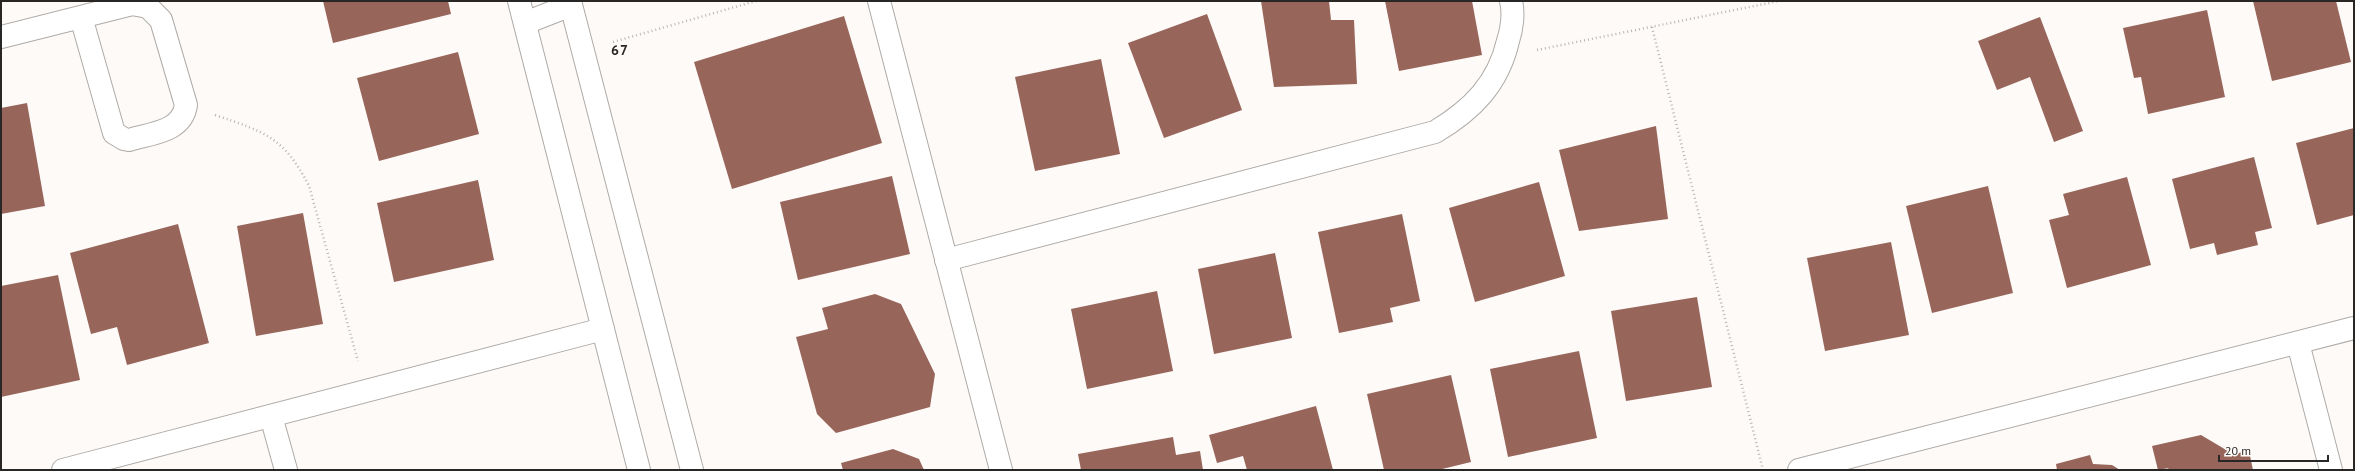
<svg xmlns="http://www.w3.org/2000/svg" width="2355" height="471" viewBox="0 0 2355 471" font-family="'PT Sans',sans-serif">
	<rect width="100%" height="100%" fill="#fdfaf7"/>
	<g fill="#98655b">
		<path d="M323 1H448L451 14 333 43Z"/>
		<path d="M1261 1H1329L1331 20H1354L1357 84 1274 87Z"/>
		<path d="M1385 1H1472L1482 55 1399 71Z"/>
		<path d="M2253 1H2336L2351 62 2272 81Z"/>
		<path d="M2207 10 2225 97 2148 114 2141 77 2134 78 2123 28Z"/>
		<path d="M1207 14 1242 110 1164 138 1128 43Z"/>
		<path d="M844 16 882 143 732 189 694 62Z"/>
		<path d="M2040 17 2083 131 2054 142 2030 77 1997 90 1978 41Z"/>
		<path d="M458 52 479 134 379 161 357 78Z"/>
		<path d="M1101 59 1120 154 1035 171 1015 77Z"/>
		<path d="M27 103 45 206 1 214V108Z"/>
		<path d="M1656 126 1668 219 1579 231 1559 150Z"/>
		<path d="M2354 128V215L2317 225 2296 143Z"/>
		<path d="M2254 157 2272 228 2255 232 2258 245 2217 255 2214 243 2190 249 2172 179Z"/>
		<path d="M892 176 910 254 798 280 780 202Z"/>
		<path d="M2127 177 2151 265 2067 288 2049 220 2069 215 2063 194Z"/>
		<path d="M478 180 494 260 394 282 377 203Z"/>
		<path d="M1539 182 1565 276 1475 302 1449 208Z"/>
		<path d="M1988 186 2013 293 1932 313 1906 206Z"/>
		<path d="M303 213 323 324 256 336 237 226Z"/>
		<path d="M1402 214 1420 301 1390 308 1393 322 1339 333 1318 232Z"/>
		<path d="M178 224 209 343 127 365 117 327 91 334 70 253Z"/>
		<path d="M1891 242 1909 335 1825 351 1807 258Z"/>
		<path d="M1275 253 1292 338 1214 354 1198 269Z"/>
		<path d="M58 275 80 380 1 397V286Z"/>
		<path d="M1157 291 1173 371 1087 389 1071 309Z"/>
		<path d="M875 294 901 304 935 374 930 407 836 433 817 414 796 337 828 329 822 308Z"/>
		<path d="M1697 297 1712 387 1626 401 1611 311Z"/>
		<path d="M1579 351 1597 438 1508 457 1490 369Z"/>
		<path d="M1451 375 1471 462 1438 470H1384L1367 394Z"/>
		<path d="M1316 406 1333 470H1247L1243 456 1217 463 1209 435Z"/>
		<path d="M2201 435 2233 454 2249 451 2253 470H2165L2169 468 2158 470 2152 446Z"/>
		<path d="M1173 437 1176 455 1200 451 1203 470H1081L1078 454Z"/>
		<path d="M893 449 919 459 924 470H843L841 463Z"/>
		<path d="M2090 455 2093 464 2112 465 2120 470H2057L2056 464Z"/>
	</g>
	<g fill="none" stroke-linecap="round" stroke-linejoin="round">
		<g stroke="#aeaba8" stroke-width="24">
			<g id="street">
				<path d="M519 1 639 470"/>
				<path d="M570 1 692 470"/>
				<path d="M879 1 1001 470"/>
				<path d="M525 23 571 5"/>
				<path d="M1 37 132 4 148 7 161 20 186 105C182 132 152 133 129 140L124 139 114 133 81 17"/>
				<path d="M946 260 1435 132C1472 110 1498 84 1508 41 1512 29 1514 13 1511 1"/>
				<path d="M2298 343 2331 470"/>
				<path d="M271 416 286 470"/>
				<path d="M63 470 603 329"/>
				<path d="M1799 470 2354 328"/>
			</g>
		</g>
		<g stroke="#b8b6b3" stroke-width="2.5" stroke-dasharray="1 3" stroke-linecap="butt">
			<path d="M1652 27 1763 470"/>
			<path d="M613 42 756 1"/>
			<path d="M1537 50 1779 1"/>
			<path d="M215 115C265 132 284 137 309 186L358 361"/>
		</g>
		<use href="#street" stroke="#fff" stroke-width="22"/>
	</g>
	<g text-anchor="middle" stroke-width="4" stroke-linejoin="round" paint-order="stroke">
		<g font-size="14" font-weight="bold" letter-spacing="1" fill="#282726" stroke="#fdfaf7">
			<text x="620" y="55">67</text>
		</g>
	</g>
	<rect width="2355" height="471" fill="none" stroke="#282726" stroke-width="4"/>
	<path d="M2219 455v6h109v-6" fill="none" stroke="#282726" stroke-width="2"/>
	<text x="2225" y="455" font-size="12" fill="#282726" stroke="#fdfaf7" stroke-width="3" paint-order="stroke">20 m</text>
</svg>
